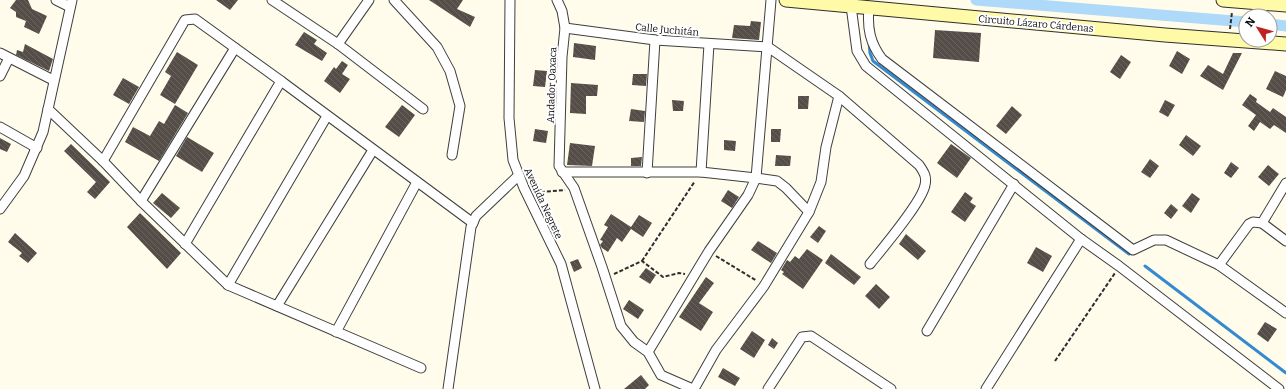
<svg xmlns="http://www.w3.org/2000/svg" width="1286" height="389" viewBox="0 0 1286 389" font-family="Bitter,serif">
	<defs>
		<pattern id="building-back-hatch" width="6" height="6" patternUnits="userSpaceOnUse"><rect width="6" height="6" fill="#554e48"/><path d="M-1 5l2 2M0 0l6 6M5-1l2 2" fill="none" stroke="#68635e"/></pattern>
	</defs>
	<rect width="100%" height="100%" fill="#fffcec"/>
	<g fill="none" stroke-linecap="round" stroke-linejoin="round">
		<g stroke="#348ad1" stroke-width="3">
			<path d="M869 42 870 53 873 61 1129 254"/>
			<path d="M1145 266 1286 373"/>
		</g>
		<g stroke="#afd9f8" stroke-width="11">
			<path d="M976 0 1246 22"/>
			<path d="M1270 24 1286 26"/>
		</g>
	</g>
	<g fill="url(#building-back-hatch)">
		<path d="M16 0H28L32 9 47 16 39 34 24 27 26 21 16 17V12L10 8Z"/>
		<path d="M216 0H238L230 10Z"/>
		<path d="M429 0H463L457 9 475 17 470 27Z"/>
		<path d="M751 21 761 22 759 40 732 38 734 25 750 26Z"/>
		<path d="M935 30 981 33 979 62 933 58Z"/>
		<path d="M304 32 317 40 314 44 327 53 322 61 295 45Z"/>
		<path d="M574 43 596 46 595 60 573 57Z"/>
		<path d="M25 44 53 59 49 71 16 55 17 50 23 52Z"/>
		<path d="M1177 51 1190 59 1182 74 1169 66Z"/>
		<path d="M177 52 198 65 175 104 160 95 171 76 165 72Z"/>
		<path d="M1233 53H1242L1223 90 1200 76 1208 65 1223 74Z"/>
		<path d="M1121 55 1131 62 1120 79 1110 72Z"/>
		<path d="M342 61 348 65 342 74 350 79 340 93 324 81 334 67 336 69Z"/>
		<path d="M535 70 547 71 545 87 533 86Z"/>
		<path d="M1275 71 1286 76V90L1283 97 1266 89Z"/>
		<path d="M633 74H647L646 86 632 85Z"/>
		<path d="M123 78 139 87 129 104 113 95Z"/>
		<path d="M571 83 598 85 597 96H586V114L570 113Z"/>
		<path d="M1250 94 1257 99 1256 102 1270 112 1273 108 1286 117V133L1274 125 1270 129 1260 122 1254 131 1248 126 1256 115 1242 105Z"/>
		<path d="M798 96H809L808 109H798Z"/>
		<path d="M672 100 684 101 683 111H673Z"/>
		<path d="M1165 100 1175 105 1168 117 1159 112Z"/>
		<path d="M175 105 188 113 159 161 125 142 133 127 150 136 159 121 164 124Z"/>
		<path d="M402 105 415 115 399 137 385 127Z"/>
		<path d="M1012 106 1022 115 1006 134 996 126Z"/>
		<path d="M631 109 645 111 644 122 629 121Z"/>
		<path d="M535 129 548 131 546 143 533 141Z"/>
		<path d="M771 129H781L780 142H771Z"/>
		<path d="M1186 135 1201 146 1193 156 1179 145Z"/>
		<path d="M187 137 214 153 202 172 176 156Z"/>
		<path d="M0 138 11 144 7 152 0 149Z"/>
		<path d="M724 140 736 141 735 151 724 150Z"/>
		<path d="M570 143 595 146 592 166 567 165Z"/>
		<path d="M71 144 110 182 95 199 87 192 96 182 64 151Z"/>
		<path d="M951 144 971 158 957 178 937 163Z"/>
		<path d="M776 155 791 156 790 166H775Z"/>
		<path d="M642 157 641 166H631V158Z"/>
		<path d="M1150 159 1159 166 1150 178 1141 172Z"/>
		<path d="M1231 162 1239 168 1231 178 1224 173Z"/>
		<path d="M1268 165 1279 174 1269 186 1258 177Z"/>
		<path d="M728 190 739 197 732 208 721 201Z"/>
		<path d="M965 192 973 198 970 202 976 206 965 222 951 212Z"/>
		<path d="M162 193 180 208 171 218 153 203Z"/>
		<path d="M1192 193 1200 199 1191 213 1182 206Z"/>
		<path d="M1171 204 1178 210 1171 219 1164 213Z"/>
		<path d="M140 213 181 253 167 269 127 227Z"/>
		<path d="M611 214 631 227 639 215 652 223 643 237 631 229 622 242 617 238 608 252 602 248 600 245 603 241 600 240 608 227 604 225Z"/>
		<path d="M819 226 826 231 818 243 810 237Z"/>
		<path d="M15 233 37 253 28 263 19 256 22 253 8 242Z"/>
		<path d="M906 234 926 251 918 260 899 244Z"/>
		<path d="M758 241 777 253 771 263 751 250Z"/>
		<path d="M1036 247 1052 256 1043 272 1027 263Z"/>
		<path d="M807 249 823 260 803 289 782 274 784 272 781 270 787 260 790 262 795 256 799 259Z"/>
		<path d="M831 254 861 277 854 285 825 263Z"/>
		<path d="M578 259 582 268 574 272 570 262Z"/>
		<path d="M646 268 656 275 650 284 639 277Z"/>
		<path d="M706 277 714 283 699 303 713 312 701 331 679 317Z"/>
		<path d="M876 284 890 297 879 309 865 296Z"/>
		<path d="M629 300 644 310 638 319 623 309Z"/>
		<path d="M1265 322 1277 329 1268 342 1257 334Z"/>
		<path d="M752 331 765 340 754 358 740 349Z"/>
		<path d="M772 338 778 343 774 349 768 345Z"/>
		<path d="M723 368 740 378 735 386 718 377Z"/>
		<path d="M641 375 649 385 645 389H624Z"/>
	</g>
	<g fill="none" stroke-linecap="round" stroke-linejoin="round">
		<g stroke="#3f3f3f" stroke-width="11">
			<g id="street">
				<path d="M56 0 70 7"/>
				<path d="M272 0 338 44 423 109"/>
				<path d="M394 0 437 47 450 71 460 106 452 155"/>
				<path d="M510 0 509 118 513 160 524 188 561 264 595 389"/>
				<path d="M557 0 562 11 565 28 562 57 559 166 574 188 602 267 621 326 634 342 648 352 661 375 693 389"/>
				<path d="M851 6 857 51 866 66 1081 239 1119 266 1279 389"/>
				<path d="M869 8C867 28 870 43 882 59L1133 250 1154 240H1166L1219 265 1286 313"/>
				<path d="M565 28 655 40 768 47 839 96 919 165C924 172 927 177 925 185 922 202 882 249 870 264"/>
				<path d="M338 44 369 0"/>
				<path d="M0 53 53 80"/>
				<path d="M0 76 9 58"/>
				<path d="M281 81 473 223"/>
				<path d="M48 109 103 161 141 201 228 285 421 368"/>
				<path d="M0 127 37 148"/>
				<path d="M103 161 185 20 195 19 281 81 185 244"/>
				<path d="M562 172H701L756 178 777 181 786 188 809 212"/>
				<path d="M701 172 709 44"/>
				<path d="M647 173 655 40"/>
				<path d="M141 201 235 48"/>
				<path d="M0 209 24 176 43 132 72 0"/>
				<path d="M1262 223 1286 241"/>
				<path d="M1219 265 1249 224 1253 222 1262 223 1286 183"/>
				<path d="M228 285 327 116"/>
				<path d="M277 306 373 150"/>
				<path d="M927 331 1014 184"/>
				<path d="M336 332 417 182"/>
				<path d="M648 352 709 251 748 195 756 178 771 0"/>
				<path d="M448 389 471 227 476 216 519 175"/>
				<path d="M694 389 716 350 764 286 809 212 821 182 826 147 839 96"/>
				<path d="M768 389 802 337 811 336 891 389"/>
				<path d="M986 389 1081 239"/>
			</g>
		</g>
		<g stroke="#2e2e2e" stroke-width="15">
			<g id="secondary">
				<path d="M786 0 1165 35 1286 44"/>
				<path d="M1223 0 1286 5"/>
			</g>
		</g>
		<g stroke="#2e2e2e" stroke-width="2" stroke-dasharray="4 2" stroke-linecap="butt">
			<path d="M1230 29 1232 12"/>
			<path d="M535 191 542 192 565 190"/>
			<path d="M716 256 757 281"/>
			<path d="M642 261 695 181"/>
			<path d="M614 274 642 261 663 277 679 273 685 274"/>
			<path d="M1055 361 1115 273"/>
		</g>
		<use href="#street" stroke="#fff" stroke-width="9"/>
		<use href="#secondary" stroke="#fffaa7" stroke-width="13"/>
	</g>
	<g text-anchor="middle" stroke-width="4" stroke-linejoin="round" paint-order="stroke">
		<g font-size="10" fill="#0c0c0c" stroke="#fff">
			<text transform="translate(1036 23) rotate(5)" y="4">Circuito Lázaro Cárdenas</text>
			<text transform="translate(667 29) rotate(5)" y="4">Calle Juchitán</text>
			<text transform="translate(551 85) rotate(-88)" y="4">Andador Oaxaca</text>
			<text transform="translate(544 203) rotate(65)" y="4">Avenida Negrete</text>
		</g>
	</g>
	<g transform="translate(1258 28) rotate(307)"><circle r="19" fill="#ffffff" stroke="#9e9e9e"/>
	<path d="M0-3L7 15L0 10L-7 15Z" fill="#c02121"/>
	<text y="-6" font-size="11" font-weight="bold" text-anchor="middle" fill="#0c0c0c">N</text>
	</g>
</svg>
